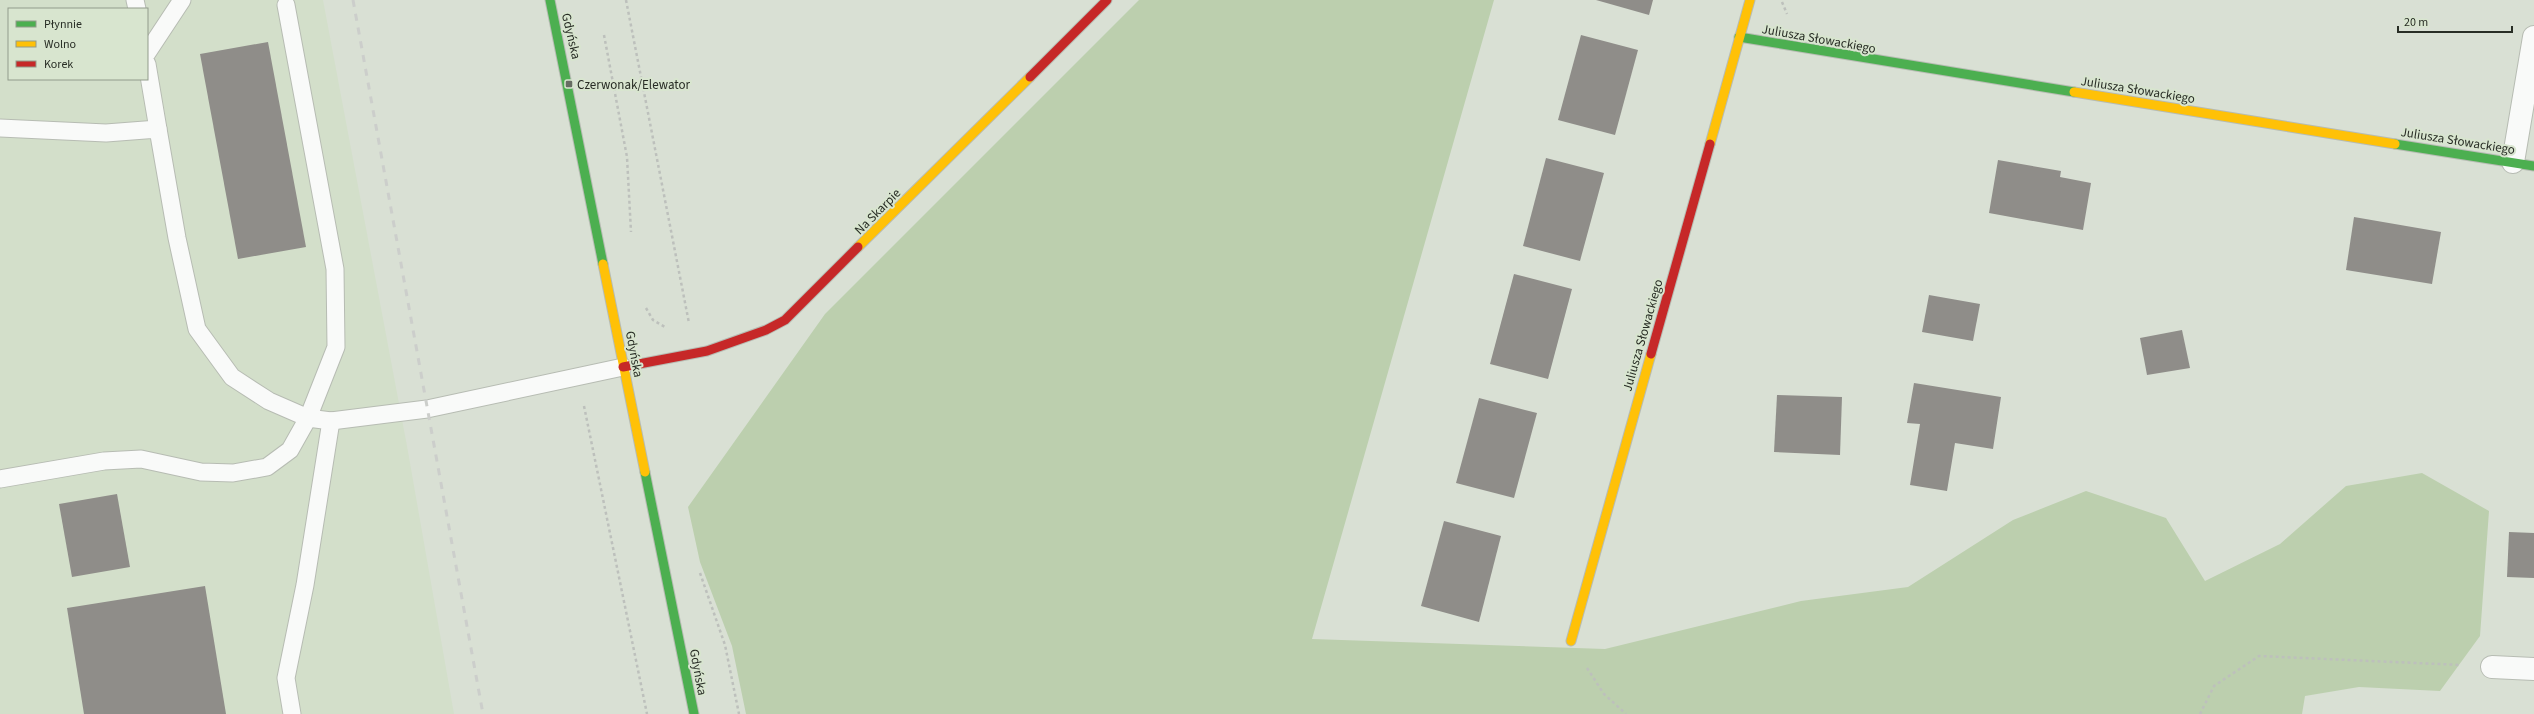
<svg xmlns="http://www.w3.org/2000/svg" width="2534" height="714" viewBox="0 0 2534 714" font-family="'Source Sans 3',sans-serif">
	<rect width="100%" height="100%" fill="#d9e0d4"/>
	<path fill="#d3dfca" fill-rule="evenodd" d="M0 0H323L407 446 454 714H0ZM9 9H147V79H9Z"/>
	<path fill="#bccfae" d="M1139 0H1494L1312 639 1605 649 1801 601 1908 587 2013 520 2086 491 2166 518 2205 581 2280 544 2346 486 2422 473 2489 511 2480 636 2440 691 2359 687 2305 696 2302 714H746L732 646 700 562 688 507 825 314Z"/>
	<g fill="#8f8d89">
		<path d="M1596 0H1653L1649 15Z"/>
		<path d="M1581 35 1638 50 1615 135 1558 120Z"/>
		<path d="M268 42 306 247 238 259 200 54Z"/>
		<path d="M1546 158 1604 173 1580 261 1523 246Z"/>
		<path d="M1998 160 2061 171 2060 177 2091 183 2083 230 1989 213Z"/>
		<path d="M2354 217 2441 232 2432 284 2346 270Z"/>
		<path d="M1514 274 1572 289 1548 379 1490 364Z"/>
		<path d="M1929 295 1980 304 1973 341 1922 332Z"/>
		<path d="M2182 330 2190 368 2147 375 2140 338Z"/>
		<path d="M1914 383 2001 397 1993 449 1955 443 1947 491 1910 485 1920 424 1907 423Z"/>
		<path d="M1777 395 1842 397 1840 455 1774 452Z"/>
		<path d="M1479 398 1537 413 1514 498 1456 483Z"/>
		<path d="M117 494 130 567 72 577 59 504Z"/>
		<path d="M1444 521 1501 536 1479 622 1421 606Z"/>
		<path d="M2509 532 2534 533V578L2507 577Z"/>
		<path d="M205 586 226 714H84L67 608Z"/>
	</g>
	<g fill="none" stroke-linecap="round" stroke-linejoin="round">
		<g stroke="#b7bcb3" stroke-width="19">
			<g id="lane">
				<path d="M135 0 137 9"/>
				<path d="M147 53 182 0"/>
				<path d="M147 64 158 129"/>
				<path d="M0 128 106 133 158 129 177 238 197 329 232 377 269 401 308 418 331 421 427 409 623 367"/>
				<path d="M0 479 104 461 141 459 201 472 233 473 267 467 290 450 308 418 336 347 335 269 286 5"/>
				<path d="M292 714 286 678 305 585 331 421"/>
			</g>
		</g>
		<g stroke="#b7bcb3" stroke-width="24">
			<g id="street">
				<path d="M2513 162 2534 37"/>
				<path d="M2492 667 2534 669"/>
			</g>
		</g>
		<g stroke="#b7bcb3" stroke-width="11">
			<g id="fast">
				<path d="M550 0 603 264"/>
				<path d="M1739 37 2074 92"/>
				<path d="M2395 144 2534 166"/>
				<path d="M645 472 694 714"/>
			</g>
		</g>
		<g stroke="#b7bcb3" stroke-width="11">
			<g id="slow">
				<path d="M2074 92 2395 144"/>
				<path d="M1710 144 1750 0"/>
				<path d="M858 247 1030 77"/>
				<path d="M603 264 645 472"/>
				<path d="M1571 641 1651 354"/>
			</g>
		</g>
		<g stroke="#b7bcb3" stroke-width="11">
			<g id="jam">
				<path d="M1030 77 1107 0"/>
				<path d="M1651 354 1710 144"/>
				<path d="M623 367 707 351 766 330 785 320 858 247"/>
			</g>
		</g>
		<g stroke="#bdc0bc" stroke-width="2.5" stroke-dasharray="3 3" stroke-linecap="butt">
			<path d="M626 0 689 323"/>
			<path d="M1782 2 1787 14"/>
			<path d="M604 35 627 157 631 232"/>
			<path d="M646 308 653 320 665 327"/>
			<path d="M584 406 647 714"/>
			<path d="M700 573 725 645 739 714"/>
			<path d="M1587 668 1604 694 1626 714"/>
			<path d="M2200 714 2214 686 2259 656 2461 665"/>
		</g>
		<use href="#lane" stroke="#f9faf9" stroke-width="17"/>
		<use href="#street" stroke="#f9faf9" stroke-width="22"/>
		<use href="#fast" stroke="#4caf50" stroke-width="9"/>
		<use href="#slow" stroke="#ffc107" stroke-width="9"/>
		<use href="#jam" stroke="#c62828" stroke-width="9"/>
		<path stroke="#cccecb" stroke-width="3" stroke-dasharray="7 7" stroke-linecap="butt" d="M353 0 483 714"/>
	</g>
	<rect fill="#666c62" stroke="#d8e5cf" stroke-width="1.5" x="565" y="80" width="8" height="8" rx="2"/>
	<g text-anchor="middle" stroke-width="4" stroke-linejoin="round" paint-order="stroke">
		<g font-size="13" fill="#282d25" stroke="#d8e5cf">
			<text transform="translate(572 36) rotate(77)" y="5">Gdyńska</text>
			<text transform="translate(1819 38) rotate(10)" y="5">Juliusza Słowackiego</text>
			<text transform="translate(2138 89) rotate(9)" y="5">Juliusza Słowackiego</text>
			<text transform="translate(2458 140) rotate(9)" y="5">Juliusza Słowackiego</text>
			<text transform="translate(877 211) rotate(-45)" y="5">Na Skarpie</text>
			<text transform="translate(1642 335) rotate(-74)" y="5">Juliusza Słowackiego</text>
			<text transform="translate(635 354) rotate(79)" y="5">Gdyńska</text>
			<text transform="translate(699 672) rotate(79)" y="5">Gdyńska</text>
		</g>
		<g font-size="13" fill="#282d25" stroke="#d8e5cf" text-anchor="start">
			<text x="577" y="89">Czerwonak/Elewator</text>
		</g>
	</g>
	<rect x="8" y="8" width="140" height="72" fill="#d8e5cf" stroke="#929b8b"/>
	<rect x="16" y="21" width="20" height="6" fill="#4caf50" stroke="#929b8b"/>
	<text x="44" y="28" font-size="12" fill="#282d25">Płynnie</text>
	<rect x="16" y="41" width="20" height="6" fill="#ffc107" stroke="#929b8b"/>
	<text x="44" y="48" font-size="12" fill="#282d25">Wolno</text>
	<rect x="16" y="61" width="20" height="6" fill="#c62828" stroke="#929b8b"/>
	<text x="44" y="68" font-size="12" fill="#282d25">Korek</text>
	<path d="M2398 26v6h114v-6" fill="none" stroke="#282d25" stroke-width="2"/>
	<text x="2404" y="26" font-size="12" fill="#282d25" stroke="#d8e5cf" stroke-width="3" paint-order="stroke">20 m</text>
</svg>
